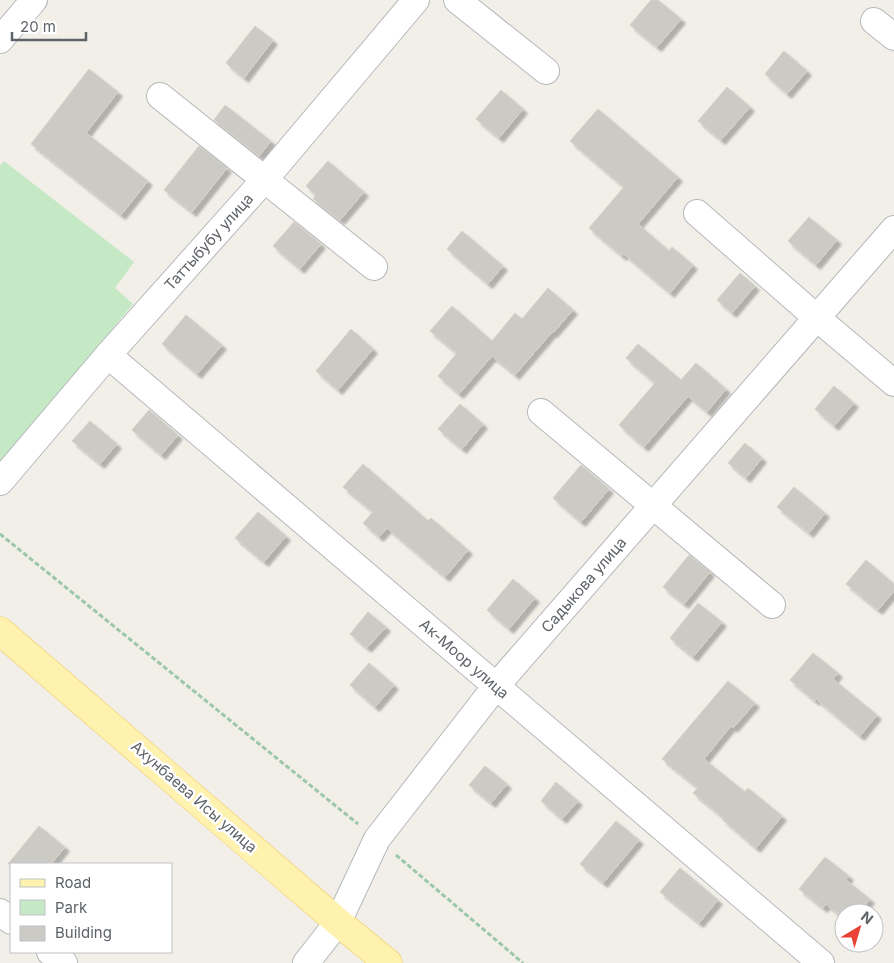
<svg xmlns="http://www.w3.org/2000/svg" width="894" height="963" viewBox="0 0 894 963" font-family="Inter,sans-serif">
	<defs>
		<filter id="shadow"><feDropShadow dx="4.5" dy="4.5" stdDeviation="1" flood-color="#0004"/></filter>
	</defs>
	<rect width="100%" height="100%" fill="#f1efe8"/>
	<path fill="#c5e8c5" d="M4 161 134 262 115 288 133 304 0 465V166Z"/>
	<g fill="#cccac5" stroke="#d6d1c6" filter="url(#shadow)">
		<path d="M651 0H658L681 19 657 47 630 25Z"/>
		<path d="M255 26 273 40 244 78 226 63Z"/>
		<path d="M784 51 807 71 787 94 765 74Z"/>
		<path d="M89 69 118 92 86 133 148 181 121 215 31 144Z"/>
		<path d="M727 87 750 107 721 140 698 121Z"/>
		<path d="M501 90 523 109 499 138 476 119Z"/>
		<path d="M225 105 271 141 259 156 214 120Z"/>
		<path d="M598 109 678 177 638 224 669 251 672 247 693 265 670 293 624 254 622 256 589 228 624 187 570 141Z"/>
		<path d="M199 146 227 168 192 212 164 190Z"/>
		<path d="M328 161 364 192 340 220 313 199 316 195 306 186Z"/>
		<path d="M809 217 837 240 816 265 788 241Z"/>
		<path d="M294 222 321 244 300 269 273 246Z"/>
		<path d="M462 231 503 266 488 284 447 249Z"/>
		<path d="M740 273 755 286 732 313 717 300Z"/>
		<path d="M548 288 573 310 553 333 552 332 515 375 492 356 459 394 438 376 457 353 430 331 452 306 492 341 515 313 522 319Z"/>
		<path d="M186 315 222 345 197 374 162 344Z"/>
		<path d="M351 329 373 349 338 390 316 371Z"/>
		<path d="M638 344 681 380 696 363 726 389 707 412 688 396 644 447 619 425 655 383 626 358Z"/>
		<path d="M834 386 854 403 834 426 815 409Z"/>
		<path d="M460 404 483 424 462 449 438 429Z"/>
		<path d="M149 410 178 435 161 455 132 430Z"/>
		<path d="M90 421 117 444 100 464 72 441Z"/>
		<path d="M745 443 762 458 746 478 728 463Z"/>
		<path d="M363 464 428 521 431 518 468 550 445 577 387 528 379 537 363 523 373 512 343 487Z"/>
		<path d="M581 465 609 489 581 522 553 498Z"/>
		<path d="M794 487 825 513 809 533 777 507Z"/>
		<path d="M258 512 286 536 264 562 235 538Z"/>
		<path d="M689 555 710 572 684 604 663 587Z"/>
		<path d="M866 560 894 584V591L878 610 846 584Z"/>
		<path d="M513 579 535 598 509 629 487 610Z"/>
		<path d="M698 603 722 622 693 657 670 638Z"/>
		<path d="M368 612 386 627 367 648 350 634Z"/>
		<path d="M813 653 838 673 833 679 877 715 860 736 816 699 815 701 790 680Z"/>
		<path d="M369 663 394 685 375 707 350 685Z"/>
		<path d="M728 681 755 703 733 728 731 726 704 759 745 792 748 788 782 816 756 848 722 819 724 818 693 793 698 788 662 759Z"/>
		<path d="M485 766 507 784 491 803 469 785Z"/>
		<path d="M556 782 578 801 562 819 541 801Z"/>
		<path d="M616 821 639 840 603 883 580 864Z"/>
		<path d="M39 826 65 847 51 864H8Z"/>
		<path d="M825 857 849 876 846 880 870 899 859 913H837L826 904 823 908 799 889Z"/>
		<path d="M680 868 718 900 699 923 660 892Z"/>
	</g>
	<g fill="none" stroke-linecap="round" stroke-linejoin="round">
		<g stroke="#b5b8bc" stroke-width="28">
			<g id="minor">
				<path d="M457 0 546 71"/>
				<path d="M874 21 894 37"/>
				<path d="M0 40 34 0"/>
				<path d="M160 96 374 267"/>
				<path d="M697 213 817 318 894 383"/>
				<path d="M108 355 821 963"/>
				<path d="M541 412 772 605"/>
				<path d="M0 482 108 355 265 179 416 0"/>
				<path d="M0 912 11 921"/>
				<path d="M50 952 64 963"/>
				<path d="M306 963 338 922 377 839 496 686 894 229"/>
			</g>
		</g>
		<g stroke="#f2c960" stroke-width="29">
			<path id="major" d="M0 631 338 922 388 963"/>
		</g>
		<g stroke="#9cc7a9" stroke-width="3" stroke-dasharray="5 2.5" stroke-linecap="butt">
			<path d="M0 534 358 824"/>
			<path d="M396 855 523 963"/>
		</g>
		<use href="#minor" stroke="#fff" stroke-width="26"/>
		<use href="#major" stroke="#fff2af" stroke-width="28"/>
	</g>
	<g text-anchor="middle" stroke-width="5" stroke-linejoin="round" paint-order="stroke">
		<g font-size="15" fill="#5f6368" stroke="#fff">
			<text transform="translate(209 242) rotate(-48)" y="5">Таттыбубу улица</text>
			<text transform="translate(584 585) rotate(-49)" y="5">Садыкова улица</text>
			<text transform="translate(464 659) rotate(41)" y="5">Ак-Моор улица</text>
			<text transform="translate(194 797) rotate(41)" y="5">Ахунбаева Исы улица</text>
		</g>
	</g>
	<rect x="10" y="863" width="162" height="90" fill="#ffffff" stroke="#bfc1c3"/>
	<rect x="20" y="879" width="25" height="8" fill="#fff2af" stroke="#bfc1c3"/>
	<text x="55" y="888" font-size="15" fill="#5f6368">Road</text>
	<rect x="20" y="900" width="25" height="15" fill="#c5e8c5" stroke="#bfc1c3"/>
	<text x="55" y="913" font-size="15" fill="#5f6368">Park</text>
	<rect x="20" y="926" width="25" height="15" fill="#cccac5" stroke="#bfc1c3"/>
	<text x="55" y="938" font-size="15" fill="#5f6368">Building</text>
	<g transform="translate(859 928) rotate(38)"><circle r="24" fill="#ffffff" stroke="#bfc1c3"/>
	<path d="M0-4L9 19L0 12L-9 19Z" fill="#ea4335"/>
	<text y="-8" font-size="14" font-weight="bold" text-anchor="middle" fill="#5f6368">N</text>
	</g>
	<path d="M12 32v8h74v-8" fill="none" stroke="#5f6368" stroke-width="2.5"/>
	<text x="20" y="32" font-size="15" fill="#5f6368" stroke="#ffffff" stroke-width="4" paint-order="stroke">20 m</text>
</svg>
